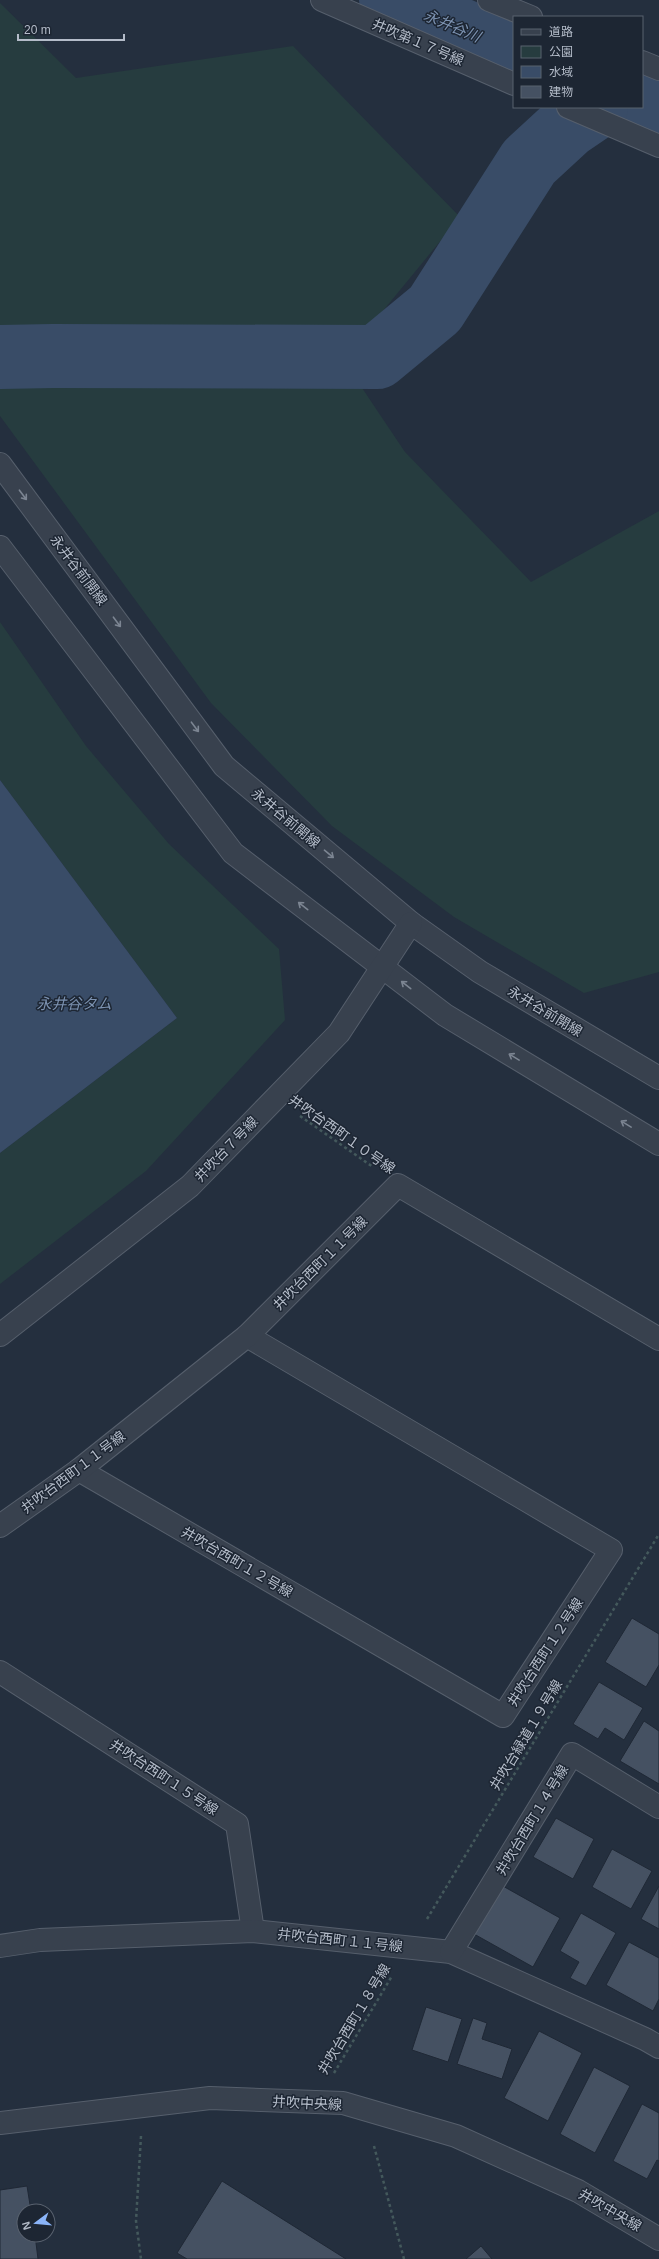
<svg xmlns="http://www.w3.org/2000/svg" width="659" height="2259" viewBox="0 0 659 2259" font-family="Helvetica,'Noto Sans JP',sans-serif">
	<rect width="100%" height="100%" fill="#242f3e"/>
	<g fill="#263c3f">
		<path d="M0 3 76 78 293 46 460 217 359 340 0 336Z"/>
		<path d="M354 376 405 452 531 582 659 511V972L584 993 454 917 332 826 211 703 0 416V382Z"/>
		<path d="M0 622 86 746 169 844 279 949 285 1020 146 1171 0 1284V1153L177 1018 0 780Z"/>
	</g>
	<path fill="#394c67" d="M0 780 177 1018 0 1153Z"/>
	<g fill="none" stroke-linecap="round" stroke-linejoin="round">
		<g stroke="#394c67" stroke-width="64">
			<path d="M391 0 514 53"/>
			<path d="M641 107 659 115"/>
			<path d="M0 357 53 356 377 357 435 309 529 162 568 126 596 107"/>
		</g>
	</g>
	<g fill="#455162" stroke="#1f2835">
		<path d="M632 1618 659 1634V1665L646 1687 605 1662Z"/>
		<path d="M599 1682 643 1708 624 1740 605 1728 598 1739 573 1724Z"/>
		<path d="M644 1721 659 1731V1784L620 1761Z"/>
		<path d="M556 1818 594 1839 573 1879 533 1857Z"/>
		<path d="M612 1849 652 1871 631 1909 592 1887Z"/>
		<path d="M501 1885 560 1918 533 1967 474 1934Z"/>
		<path d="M659 1886V1929L641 1919Z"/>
		<path d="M581 1913 616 1933 586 1986 570 1978 579 1962 560 1951Z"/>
		<path d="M629 1942 659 1958V1999L653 2011 606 1985Z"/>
		<path d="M426 2007 462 2019 448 2062 412 2050Z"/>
		<path d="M473 2018 487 2023 482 2039 512 2049 502 2079 457 2064Z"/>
		<path d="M539 2031 582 2053 548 2121 504 2098Z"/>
		<path d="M594 2067 630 2086 595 2153 560 2134Z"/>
		<path d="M642 2104 659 2113V2161L657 2160 647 2179 613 2161Z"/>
		<path d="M222 2181 346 2259H187L177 2253Z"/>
		<path d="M27 2186 31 2211H24V2235H35L38 2259H0V2190Z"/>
		<path d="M481 2246 492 2259H466Z"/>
	</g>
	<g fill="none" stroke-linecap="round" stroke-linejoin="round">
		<g stroke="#565f6c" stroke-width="24">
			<g id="minor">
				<path d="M322 0 514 84"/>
				<path d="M489 0 531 17"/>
				<path d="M642 62 659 69"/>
				<path d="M568 107 659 146"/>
				<path d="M0 464 224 766 411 923 480 972 659 1078"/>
				<path d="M0 547 233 853 445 1015 659 1144"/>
				<path d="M0 1335 190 1186 339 1033 411 923"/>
				<path d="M79 1470 503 1716 611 1550 247 1336"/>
				<path d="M0 1526 79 1470 247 1336 398 1185 659 1339"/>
				<path d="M0 1672 237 1824 253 1931"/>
				<path d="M0 1946 40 1940 253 1931 451 1952 645 2039 659 2047"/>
				<path d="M451 1952 572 1754 659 1807"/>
				<path d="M0 2123 210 2098 343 2103 456 2136 578 2191 659 2239"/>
			</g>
		</g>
		<g stroke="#44595c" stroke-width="2.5" stroke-dasharray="3 3" stroke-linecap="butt">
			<path d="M300 1116 373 1167"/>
			<path d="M427 1919 659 1534"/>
			<path d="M334 2073 392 1976"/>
			<path d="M141 2136 136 2221 141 2259"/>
			<path d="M374 2146 404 2259"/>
		</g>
		<use href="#minor" stroke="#38414e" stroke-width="22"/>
	</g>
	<defs><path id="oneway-shaft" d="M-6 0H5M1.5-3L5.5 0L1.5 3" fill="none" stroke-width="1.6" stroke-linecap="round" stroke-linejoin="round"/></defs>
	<g stroke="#7c8592">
		<use href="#oneway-shaft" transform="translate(23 495) rotate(53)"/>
		<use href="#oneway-shaft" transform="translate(117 622) rotate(53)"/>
		<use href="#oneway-shaft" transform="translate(195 727) rotate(53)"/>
		<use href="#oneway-shaft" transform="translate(329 854) rotate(40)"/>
		<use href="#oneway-shaft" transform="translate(303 906) rotate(-142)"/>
		<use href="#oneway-shaft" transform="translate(406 985) rotate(-142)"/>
		<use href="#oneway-shaft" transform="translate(514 1057) rotate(-149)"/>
		<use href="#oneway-shaft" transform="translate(626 1124) rotate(-149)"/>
	</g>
	<g text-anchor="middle" stroke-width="3" stroke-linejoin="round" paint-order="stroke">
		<g font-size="14" fill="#b4bcc9" stroke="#1d2633">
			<text transform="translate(418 42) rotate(23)" y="5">井吹第１７号線</text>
			<text transform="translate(79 570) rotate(53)" y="5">永井谷前開線</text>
			<text transform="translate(286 818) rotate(40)" y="5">永井谷前開線</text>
			<text transform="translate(545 1011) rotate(31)" y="5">永井谷前開線</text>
			<text transform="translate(342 1134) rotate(35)" y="5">井吹台西町１０号線</text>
			<text transform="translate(226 1149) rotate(-46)" y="5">井吹台７号線</text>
			<text transform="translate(320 1263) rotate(-45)" y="5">井吹台西町１１号線</text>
			<text transform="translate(73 1472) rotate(-37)" y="5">井吹台西町１１号線</text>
			<text transform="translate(237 1562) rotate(30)" y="5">井吹台西町１２号線</text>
			<text transform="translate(545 1652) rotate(-57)" y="5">井吹台西町１２号線</text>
			<text transform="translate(526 1735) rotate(-59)" y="5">井吹台緑道１９号線</text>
			<text transform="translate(164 1777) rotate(33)" y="5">井吹台西町１５号線</text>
			<text transform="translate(532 1820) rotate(-59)" y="5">井吹台西町１４号線</text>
			<text transform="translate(340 1940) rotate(6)" y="5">井吹台西町１１号線</text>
			<text transform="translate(354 2019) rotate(-59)" y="5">井吹台西町１８号線</text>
			<text transform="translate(307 2103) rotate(3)" y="5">井吹中央線</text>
			<text transform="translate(610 2210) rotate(30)" y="5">井吹中央線</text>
		</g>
		<g font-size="15" font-style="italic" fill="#7c92b1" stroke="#1d2633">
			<text transform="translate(452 26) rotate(23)" y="5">永井谷川</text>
			<text x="74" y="1009">永井谷タム</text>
		</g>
	</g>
	<rect x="513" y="16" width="130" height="92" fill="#1d2633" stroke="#59626f"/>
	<rect x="521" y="29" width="20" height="6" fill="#38414e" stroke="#59626f"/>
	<text x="549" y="36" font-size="12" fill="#b4bcc9">道路</text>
	<rect x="521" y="46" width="20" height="12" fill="#263c3f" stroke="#59626f"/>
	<text x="549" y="56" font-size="12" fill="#b4bcc9">公園</text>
	<rect x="521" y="66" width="20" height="12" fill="#394c67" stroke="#59626f"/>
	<text x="549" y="76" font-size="12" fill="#b4bcc9">水域</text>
	<rect x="521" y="86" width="20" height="12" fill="#455162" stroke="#59626f"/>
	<text x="549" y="96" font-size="12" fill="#b4bcc9">建物</text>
	<g transform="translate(36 2223) rotate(254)"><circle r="19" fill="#1d2633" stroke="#59626f"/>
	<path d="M0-3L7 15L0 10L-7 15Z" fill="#8ab4f8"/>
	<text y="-6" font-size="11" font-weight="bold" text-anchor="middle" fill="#b4bcc9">N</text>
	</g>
	<path d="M18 34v6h106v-6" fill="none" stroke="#b4bcc9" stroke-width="2"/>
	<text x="24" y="34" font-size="12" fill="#b4bcc9" stroke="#1d2633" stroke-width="3" paint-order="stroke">20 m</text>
</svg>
